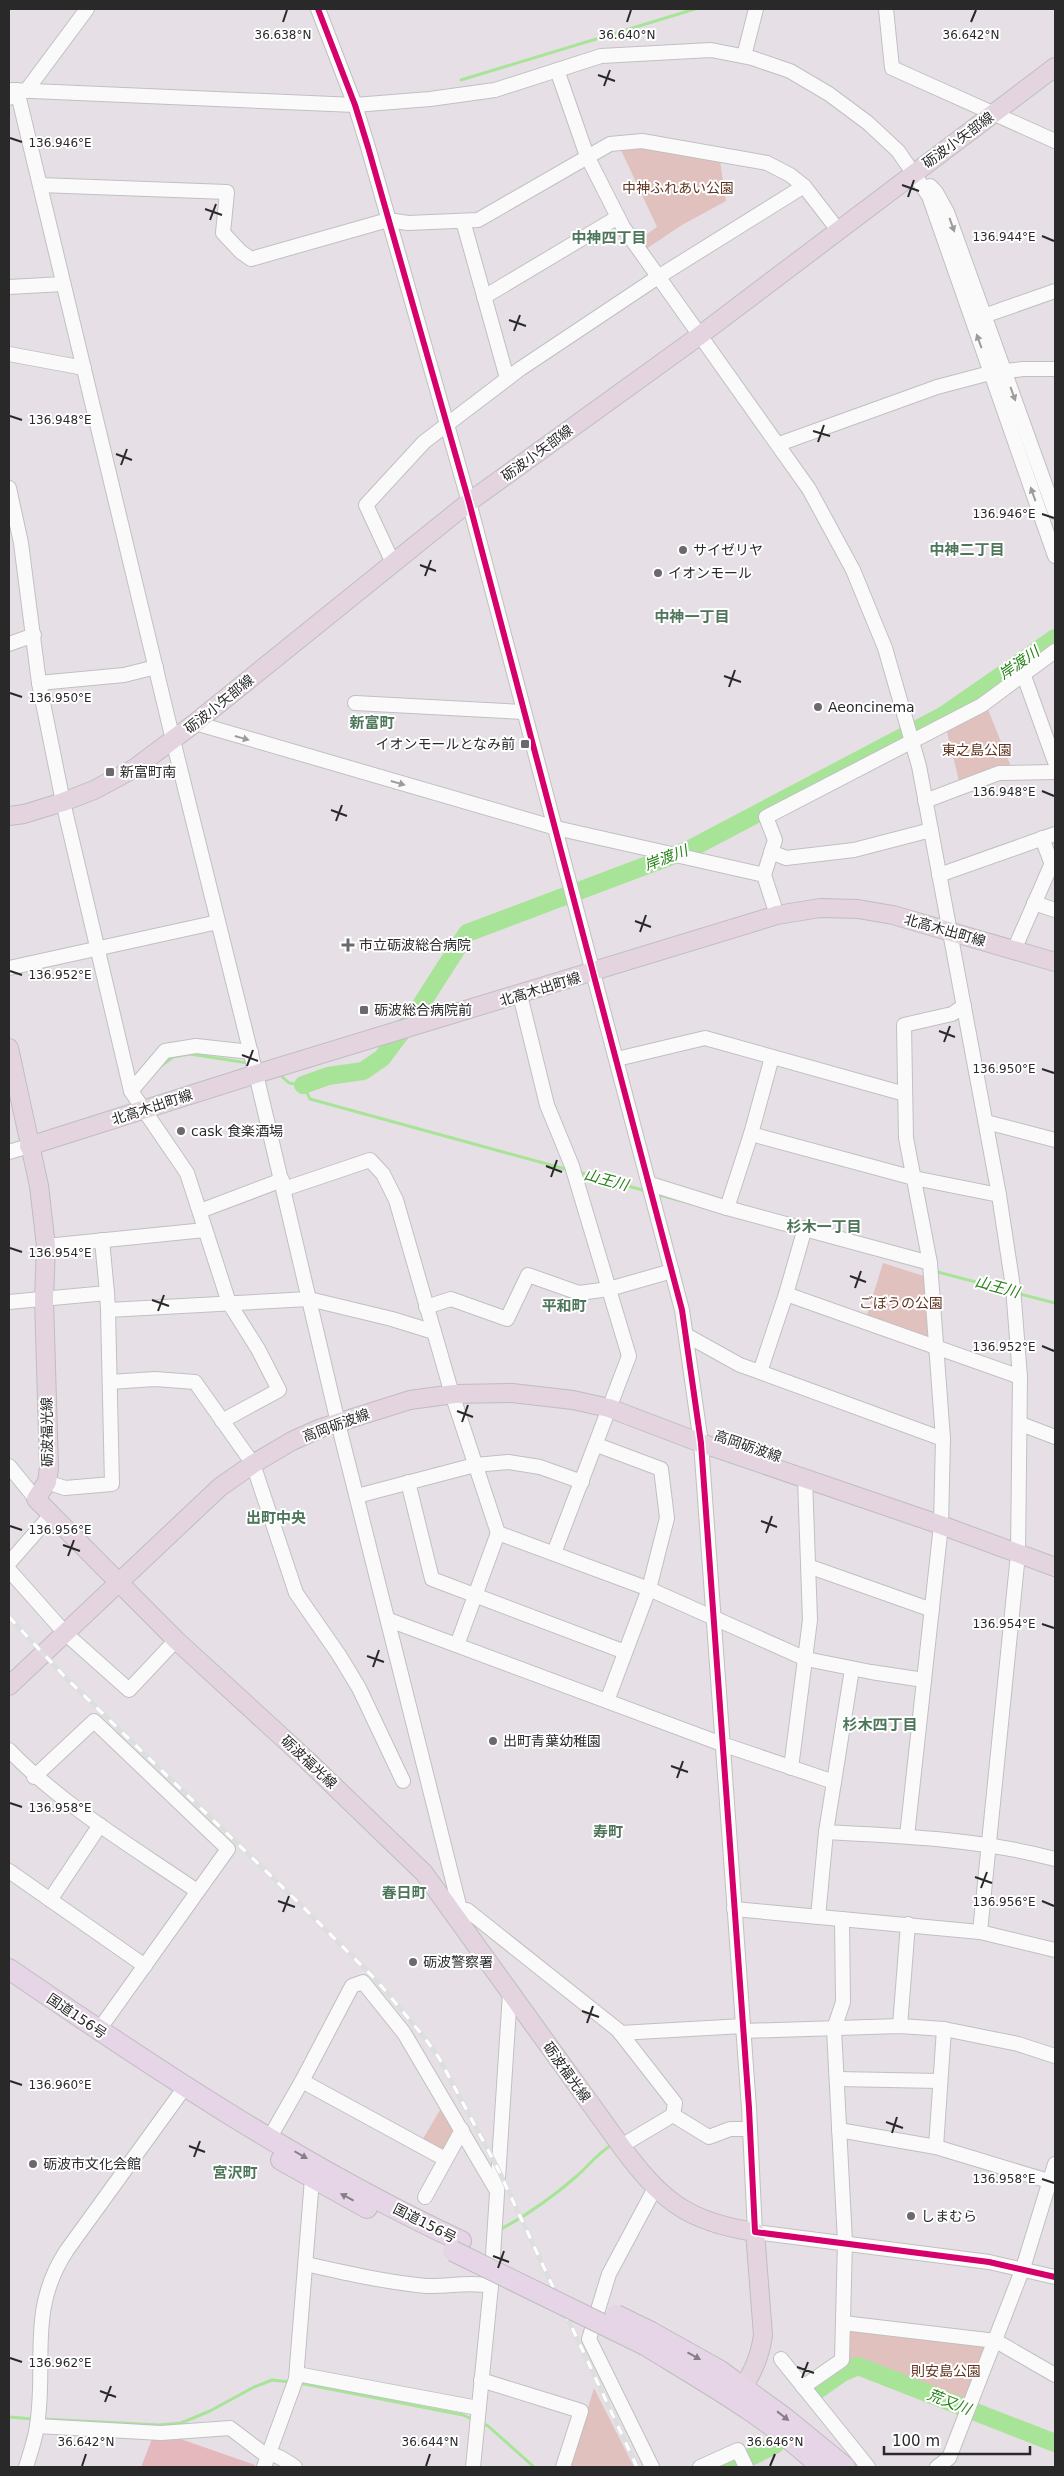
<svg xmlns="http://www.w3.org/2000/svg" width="1064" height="2476" viewBox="0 0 1064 2476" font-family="'DejaVu Sans','Noto Sans JP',sans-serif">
	<rect width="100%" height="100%" fill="#e6e0e6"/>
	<g fill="#e1c1bd">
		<path d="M645 148 720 161 726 201 682 225 643 251 637 241 657 227 621 150Z"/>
		<path d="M987 707 1012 769 960 785 946 728Z"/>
		<path d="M883 1263 927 1277 934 1345 865 1321Z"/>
		<path d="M443 2105 458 2127 445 2152 421 2142Z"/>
		<path d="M849 2329 992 2344 964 2413 863 2374H848Z"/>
		<path d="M594 2388 634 2467H570Z"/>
	</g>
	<path fill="#e5b8bd" d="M172 2436 255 2465 254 2467H141L152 2439Z"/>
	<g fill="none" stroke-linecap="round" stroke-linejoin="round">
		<g stroke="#a8e498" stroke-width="3">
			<path d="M461 80 695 9"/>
			<path d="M157 1069 173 1057 190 1054 248 1063"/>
			<path d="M278 1073 289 1083 303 1085 310 1099 569 1170"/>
			<path d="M578 1172 646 1191"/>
			<path d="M655 1194 690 1203"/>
			<path d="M934 1271 1010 1291"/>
			<path d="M1016 1293 1055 1303"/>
			<path d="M499 2230C528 2215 554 2196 578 2175 590 2164 599 2152 613 2144"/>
			<path d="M299 2383 463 2415 474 2420"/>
			<path d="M9 2417 33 2419"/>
			<path d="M42 2419 159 2425 181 2423 210 2411 254 2387 272 2380 290 2382"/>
			<path d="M482 2423 488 2426 534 2467"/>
		</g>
		<g stroke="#a8e498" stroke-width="18">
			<path d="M303 1085 328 1076 363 1071 382 1058 415 1014 467 933 690 849 944 715 1055 638"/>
			<path d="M819 2389 842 2373 858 2366 1055 2443"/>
			<path d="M730 2467 775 2445"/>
		</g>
		<g stroke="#c0c0c1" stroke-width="16">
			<g id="minor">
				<path d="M318 9 355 105 368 147 469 502 682 1310 701 1443 749 2108 755 2232 989 2262 1055 2277"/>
				<path d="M886 9 892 68 1055 141"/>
				<path d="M744 56 756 9"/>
				<path d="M557 70 587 156 623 227 809 489 853 570 885 648 919 766 999 1195 1013 1287 1020 1377 1018 1554 980 1932"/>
				<path d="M9 90 355 105 430 99 495 90 601 56 711 50 752 58 790 71 829 94 868 123 898 151 929 196 1055 556"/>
				<path d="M26 91 87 9"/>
				<path d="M9 98 17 90 173 740 256 1074 338 1423 464 1925"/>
				<path d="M40 185 227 192 223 233 241 252 251 259 388 220 408 223 478 220 610 144 642 141 767 163 790 175 804 186 838 230"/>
				<path d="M930 186 936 192 947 212 1055 512"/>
				<path d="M463 221 507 378"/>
				<path d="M9 287 63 284"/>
				<path d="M484 297 618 217"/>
				<path d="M978 318 1055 291"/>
				<path d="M9 354 84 368"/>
				<path d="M779 444 937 387 990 373 1023 369H1055"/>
				<path d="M9 488 21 543 39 683 63 802 131 1091 187 1173 229 1303 258 1349 279 1390 222 1421"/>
				<path d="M393 563 366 505 424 442 520 369 658 277 804 186"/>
				<path d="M9 644 34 635"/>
				<path d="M1024 676 1055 762"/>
				<path d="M39 683 124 675 156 667"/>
				<path d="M355 703 524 712"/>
				<path d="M195 723 556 828 764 875 777 915"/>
				<path d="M925 801 999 773 1055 772"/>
				<path d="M1042 838 1054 870"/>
				<path d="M771 852 786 858 854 850 931 830"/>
				<path d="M764 875 775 840 766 817 982 705 1055 651"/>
				<path d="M939 875 1055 834"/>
				<path d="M1034 903 1055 910"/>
				<path d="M1014 950 1052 863"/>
				<path d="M9 968 218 922"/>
				<path d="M520 995 547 1105 572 1166 629 1356 554 1553"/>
				<path d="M617 1059 705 1038 905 1094"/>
				<path d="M131 1091 165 1051 196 1046 251 1052"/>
				<path d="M986 1122 1055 1140"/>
				<path d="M751 1134 914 1178 999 1195"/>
				<path d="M9 1152 29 1146"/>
				<path d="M650 1184 727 1208 930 1263"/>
				<path d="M284 1189 370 1160 383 1174 396 1200 452 1394 498 1533 649 1589 806 1659 871 1672 924 1680"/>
				<path d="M727 1208 751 1134 772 1057"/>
				<path d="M200 1211 282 1180"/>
				<path d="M102 1240 107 1293"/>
				<path d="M46 1246 205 1230"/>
				<path d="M786 1294 1020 1377"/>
				<path d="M9 1302 107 1293 108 1310 309 1299 392 1319 434 1332"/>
				<path d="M426 1307 451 1299 507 1319 528 1275 579 1293 609 1289 672 1271"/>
				<path d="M686 1335 740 1365 760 1372 943 1439"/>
				<path d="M760 1372 786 1294 805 1228"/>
				<path d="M110 1382 155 1379 195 1382 253 1464 296 1593 339 1655 359 1688 403 1781"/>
				<path d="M1021 1424 1055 1437"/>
				<path d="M597 1445 661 1469 667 1518 649 1589 607 1701"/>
				<path d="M9 1466 36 1499"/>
				<path d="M47 1482 65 1488 112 1484 108 1310"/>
				<path d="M408 1482 432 1579 625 1652"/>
				<path d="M357 1496 475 1465 508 1462 540 1467 582 1482"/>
				<path d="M9 1563 51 1515"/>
				<path d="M808 1566 932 1610"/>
				<path d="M9 1570 65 1633 129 1690 176 1640"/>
				<path d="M389 1620 722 1744 834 1782"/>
				<path d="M457 1645 498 1533"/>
				<path d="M9 1750C63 1806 133 1847 197 1891"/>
				<path d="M791 1768 810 1620 805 1479"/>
				<path d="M34 1777 94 1721 228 1849 98 2031"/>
				<path d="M826 1832C903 1836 981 1839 1055 1859"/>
				<path d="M907 1836 941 1525 943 1439 930 1263 906 1138 904 1025 952 1014 964 1006"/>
				<path d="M9 1871 145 1966"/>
				<path d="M50 1900 100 1825"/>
				<path d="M734 1909 980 1932 1055 1950"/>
				<path d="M460 1910H467L618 2030 675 2103 673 2115 621 2146"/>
				<path d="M818 1917 826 1832 852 1669"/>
				<path d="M900 2026 908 1924"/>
				<path d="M743 2031 900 2026 944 2029 1018 2044 1055 2056"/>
				<path d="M620 2033 743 2026"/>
				<path d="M837 2079 940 2081"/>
				<path d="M302 2081 445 2159"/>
				<path d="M673 2115 709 2137 730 2129H750"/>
				<path d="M839 2130 936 2147 1055 2183"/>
				<path d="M270 2137 302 2081 352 1986 363 1982 404 2033 497 2191"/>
				<path d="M936 2147 944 2029"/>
				<path d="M425 2197 462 2130"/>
				<path d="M306 2264C346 2273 385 2282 426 2286 449 2287 469 2281 491 2286"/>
				<path d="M843 2323 996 2341 1055 2375"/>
				<path d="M781 2359 868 2467"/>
				<path d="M297 2374 478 2408"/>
				<path d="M481 2380 581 2411 563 2467"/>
				<path d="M803 2387 842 2360 845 2242 834 2029 843 2002 842 1919"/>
				<path d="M37 2426 161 2433 230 2428 263 2453C275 2453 285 2460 295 2467"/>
				<path d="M26 2467C30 2454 35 2440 37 2426 47 2362 27 2310 67 2250L185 2087"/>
				<path d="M264 2467 296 2379 312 2179"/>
				<path d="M473 2467 491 2286 510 1993"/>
				<path d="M652 2467 589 2339 609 2274 655 2188"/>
				<path d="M700 2467 738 2450 746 2467"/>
				<path d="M937 2467 949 2458 1023 2268 1055 2164"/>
			</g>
		</g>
		<g stroke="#bfbdbf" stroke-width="20">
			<g id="major">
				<path d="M9 816 24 814 63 802 94 790 135 768 195 723 469 502 699 336 1055 67"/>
				<path d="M9 1048 39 1186 46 1246 44 1299 49 1468 47 1482 36 1499 176 1640 308 1761 424 1873 621 2146C661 2200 687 2222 755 2232L763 2335C760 2358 750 2379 736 2397"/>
				<path d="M29 1146 256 1074 777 915 820 908 858 909 893 915 1055 962"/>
				<path d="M9 1686 220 1487 253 1464 292 1441 321 1428 410 1400 454 1394 512 1393 573 1400 609 1408 701 1443 941 1525 1055 1567"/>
			</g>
		</g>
		<g stroke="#bfbdbf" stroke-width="22">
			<g id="highway">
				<path d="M9 1969C154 2068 302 2167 461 2241"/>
				<path d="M281 2160 367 2208"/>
				<path d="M651 2332 719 2370 785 2418 845 2467"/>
				<path d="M645 2345C705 2382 770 2418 821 2467"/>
			</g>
		</g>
		<use href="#minor" stroke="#fbfafb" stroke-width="14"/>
		<use href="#major" stroke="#e4d4e0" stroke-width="18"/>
		<use href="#highway" stroke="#e6d4e7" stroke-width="20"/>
		<g stroke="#dddede" stroke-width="5">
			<path id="rail" d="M9 1617 67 1679 299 1903 378 1982 424 2037 439 2058 498 2169 637 2467"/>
		</g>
		<use href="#rail" stroke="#fff" stroke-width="3" stroke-dasharray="9" stroke-linecap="butt"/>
		<g stroke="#bfbdbf" stroke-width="22" stroke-linecap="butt">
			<g id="highway-bridge">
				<path d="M453 2251 645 2345"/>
				<path d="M616 2315 651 2332"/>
			</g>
		</g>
		<use href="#highway-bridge" stroke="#e6d4e7" stroke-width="20"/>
		<g stroke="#fff" stroke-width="9">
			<path id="cycleway" d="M318 9 355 105 368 147 469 502 682 1310 701 1443 749 2108 755 2232 989 2262 1055 2277"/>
		</g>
		<use href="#cycleway" stroke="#d6006c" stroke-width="6"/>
	</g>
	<defs><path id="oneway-solid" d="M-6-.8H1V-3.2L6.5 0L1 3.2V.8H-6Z" transform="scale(1.25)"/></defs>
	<g fill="#9c9c9c">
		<use href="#oneway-solid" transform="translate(952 225) rotate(70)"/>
		<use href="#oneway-solid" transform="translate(979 341) rotate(-110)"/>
		<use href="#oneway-solid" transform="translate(1013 394) rotate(70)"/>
		<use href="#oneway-solid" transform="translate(1033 494) rotate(-110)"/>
		<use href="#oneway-solid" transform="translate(242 738) rotate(16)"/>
		<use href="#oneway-solid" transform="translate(398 783) rotate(16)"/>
	</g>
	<g fill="#887e88">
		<use href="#oneway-solid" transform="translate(301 2155) rotate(30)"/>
		<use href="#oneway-solid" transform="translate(347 2197) rotate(-152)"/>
		<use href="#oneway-solid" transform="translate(694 2356) rotate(29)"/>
		<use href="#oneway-solid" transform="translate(783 2416) rotate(38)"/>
	</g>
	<path fill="none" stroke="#292929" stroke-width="2" d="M283 22 287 10M627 22 631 10M971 22 976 10M598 75 615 81M604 86 610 70M10 138 22 142M902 185 919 191M908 197 914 180M205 209 222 215M210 220 216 204M1042 236 1054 241M509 320 526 326M514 331 520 315M10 416 22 420M813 431 830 436M818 442 824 425M116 454 132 460M121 465 127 449M1042 514 1054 518M420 565 436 571M425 576 431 560M724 676 741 682M729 687 735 670M10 693 22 697M1042 791 1054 796M331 810 347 816M336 821 342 805M635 921 651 927M640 932 646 915M10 971 22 975M939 1031 955 1037M944 1042 950 1026M242 1055 258 1061M247 1066 253 1050M1042 1069 1054 1073M546 1166 562 1172M551 1177 557 1160M10 1248 22 1252M850 1276 866 1282M855 1288 861 1271M152 1300 169 1306M158 1311 164 1295M1042 1346 1054 1351M457 1411 473 1417M462 1422 468 1405M761 1521 777 1527M10 1526 22 1530M766 1533 772 1516M63 1545 80 1551M68 1556 74 1540M1042 1624 1054 1628M367 1656 384 1662M373 1667 379 1650M671 1766 688 1772M677 1778 683 1761M10 1803 22 1807M975 1877 992 1883M981 1888 987 1872M278 1901 295 1907M1042 1901 1054 1906M283 1912 289 1896M582 2011 599 2017M587 2023 593 2006M10 2081 22 2085M886 2122 903 2128M892 2133 897 2117M189 2146 205 2152M194 2157 200 2141M1042 2179 1054 2183M493 2256 509 2262M498 2268 504 2251M10 2358 22 2362M797 2367 814 2373M802 2378 808 2362M100 2391 116 2397M105 2402 111 2386M82 2466 86 2454M426 2466 430 2454M770 2466 775 2454"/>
	<g fill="#6b696b" stroke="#fff" stroke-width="2">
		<circle cx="683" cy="550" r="5"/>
		<circle cx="658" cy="573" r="5"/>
		<circle cx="818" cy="707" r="5"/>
		<rect x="520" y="739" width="10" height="10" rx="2.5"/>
		<rect x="105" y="767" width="10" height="10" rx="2.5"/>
		<path d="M345.5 937.5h5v5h5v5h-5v5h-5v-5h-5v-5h5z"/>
		<rect x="359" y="1005" width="10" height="10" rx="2.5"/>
		<circle cx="181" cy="1131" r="5"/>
		<circle cx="493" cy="1741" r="5"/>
		<circle cx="413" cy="1962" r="5"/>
		<circle cx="33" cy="2164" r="5"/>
		<circle cx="911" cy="2216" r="5"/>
	</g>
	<g text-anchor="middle" stroke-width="4" stroke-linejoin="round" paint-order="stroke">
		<g font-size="14" fill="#292929" stroke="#fff">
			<text transform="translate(958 140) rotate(-36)" y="5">砺波小矢部線</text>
			<text transform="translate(537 453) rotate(-36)" y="5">砺波小矢部線</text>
			<text transform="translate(219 704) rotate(-39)" y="5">砺波小矢部線</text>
			<text transform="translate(945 930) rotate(16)" y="5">北高木出町線</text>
			<text transform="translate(540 989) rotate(-17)" y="5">北高木出町線</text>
			<text transform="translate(152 1107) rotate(-18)" y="5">北高木出町線</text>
			<text transform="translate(336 1425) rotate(-20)" y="5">高岡砺波線</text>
			<text transform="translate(47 1432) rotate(-91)" y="5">砺波福光線</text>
			<text transform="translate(748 1446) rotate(19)" y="5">高岡砺波線</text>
			<text transform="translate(309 1762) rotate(43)" y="5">砺波福光線</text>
			<text transform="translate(77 2016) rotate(34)" y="5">国道156号</text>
			<text transform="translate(567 2072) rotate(54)" y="5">砺波福光線</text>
			<text transform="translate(425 2223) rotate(27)" y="5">国道156号</text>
		</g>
		<g font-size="14" fill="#60331f" stroke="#fff">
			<text x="678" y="193">中神ふれあい公園</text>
			<text x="977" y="755">東之島公園</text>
			<text x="901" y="1308">ごぼうの公園</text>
			<text x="946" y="2376">則安島公園</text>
		</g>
		<g font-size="14" fill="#292929" stroke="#fff" text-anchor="start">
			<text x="693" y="555">サイゼリヤ</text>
			<text x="668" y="578">イオンモール</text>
			<text x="828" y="712">Aeoncinema</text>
			<text x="515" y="749" text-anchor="end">イオンモールとなみ前</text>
			<text x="120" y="777">新富町南</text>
			<text x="359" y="950">市立砺波総合病院</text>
			<text x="374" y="1015">砺波総合病院前</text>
			<text x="191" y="1136">cask 食楽酒場</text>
			<text x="503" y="1746">出町青葉幼稚園</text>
			<text x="423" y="1967">砺波警察署</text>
			<text x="43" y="2169">砺波市文化会館</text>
			<text x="921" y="2221">しまむら</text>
		</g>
		<g font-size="15" font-weight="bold" fill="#4d765b" stroke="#fff">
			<text x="609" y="243">中神四丁目</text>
			<text x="967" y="555">中神二丁目</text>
			<text x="692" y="622">中神一丁目</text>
			<text x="372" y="728">新富町</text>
			<text x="824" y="1232">杉木一丁目</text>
			<text x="564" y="1311">平和町</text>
			<text x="276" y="1523">出町中央</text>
			<text x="880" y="1730">杉木四丁目</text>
			<text x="608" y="1837">寿町</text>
			<text x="404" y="1898">春日町</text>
			<text x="235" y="2178">宮沢町</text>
		</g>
		<g font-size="15" font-style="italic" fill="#258216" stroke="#fff">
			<text transform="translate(1019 663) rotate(-35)" y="5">岸渡川</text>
			<text transform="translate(666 858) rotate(-21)" y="5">岸渡川</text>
			<text transform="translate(606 1180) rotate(15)" y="5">山王川</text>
			<text transform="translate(997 1287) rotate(15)" y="5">山王川</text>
			<text transform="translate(949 2402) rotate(21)" y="5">荒又川</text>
		</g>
	</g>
	<g font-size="12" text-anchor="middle" fill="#292929" stroke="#fff" stroke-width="4" stroke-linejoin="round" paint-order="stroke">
		<text x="283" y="39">36.638°N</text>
		<text x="627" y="39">36.640°N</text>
		<text x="971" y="39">36.642°N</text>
		<text x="60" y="147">136.946°E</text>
		<text x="1004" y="241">136.944°E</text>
		<text x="60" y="424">136.948°E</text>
		<text x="1004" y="518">136.946°E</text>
		<text x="60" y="702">136.950°E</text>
		<text x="1004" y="796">136.948°E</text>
		<text x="60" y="979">136.952°E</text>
		<text x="1004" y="1073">136.950°E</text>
		<text x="60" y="1257">136.954°E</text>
		<text x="1004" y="1351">136.952°E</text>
		<text x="60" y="1534">136.956°E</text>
		<text x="1004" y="1628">136.954°E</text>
		<text x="60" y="1812">136.958°E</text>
		<text x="1004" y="1906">136.956°E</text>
		<text x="60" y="2089">136.960°E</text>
		<text x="1004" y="2183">136.958°E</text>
		<text x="60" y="2367">136.962°E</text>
		<text x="86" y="2446">36.642°N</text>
		<text x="430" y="2446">36.644°N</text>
		<text x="775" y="2446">36.646°N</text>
	</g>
	<rect width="1064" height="2476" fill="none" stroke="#292929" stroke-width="20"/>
	<path d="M884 2446v8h146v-8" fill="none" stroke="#292929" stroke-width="2.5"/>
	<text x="892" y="2446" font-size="15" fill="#292929" stroke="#ffffff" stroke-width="4" paint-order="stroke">100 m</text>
</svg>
